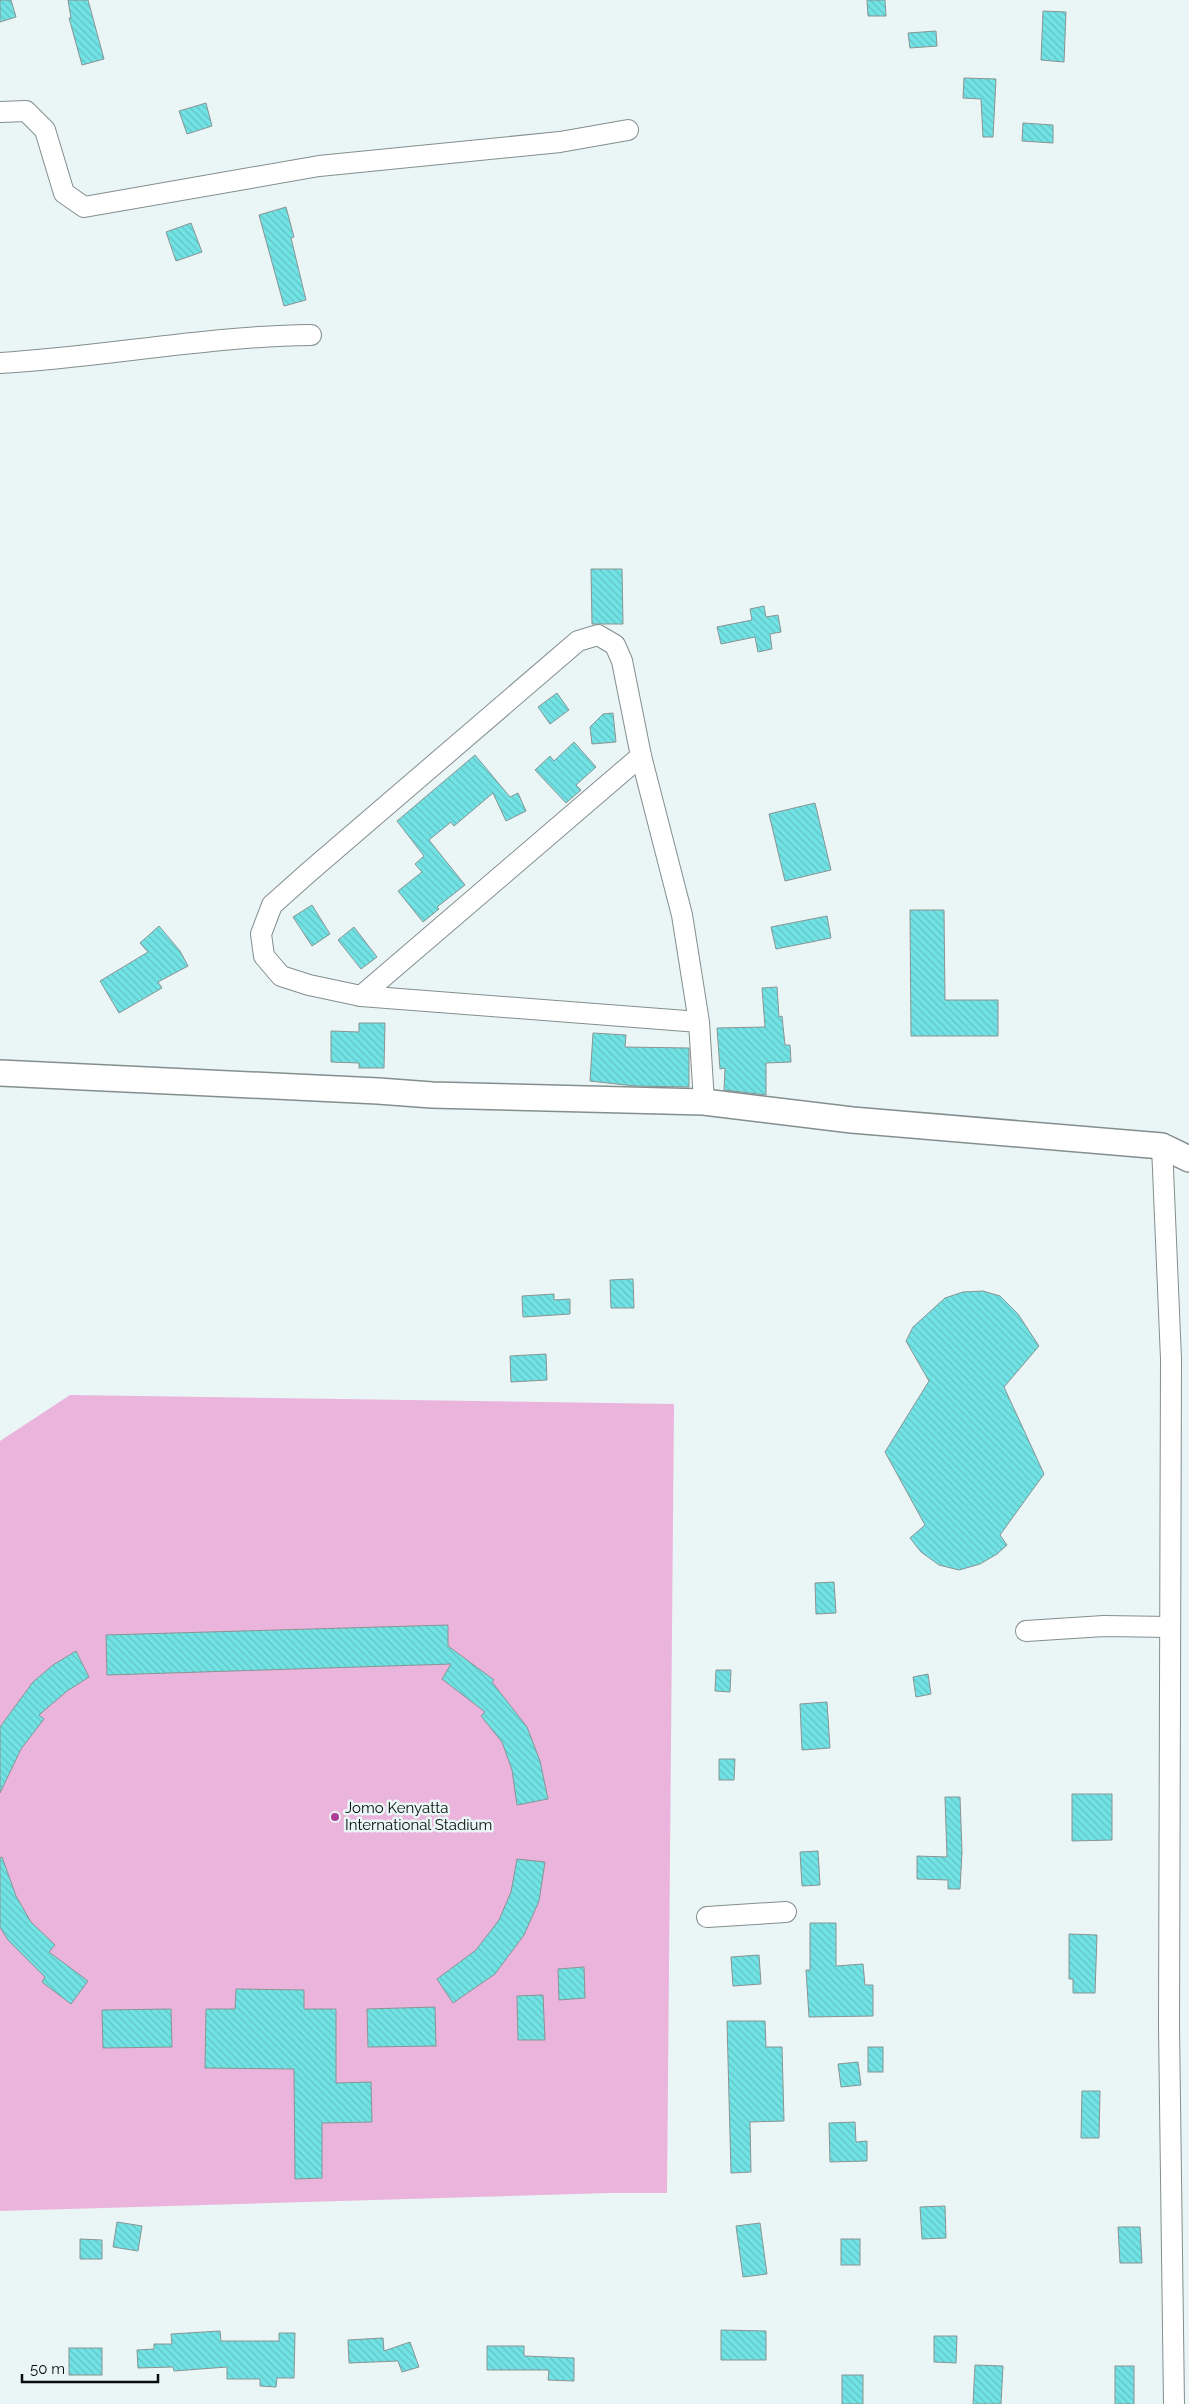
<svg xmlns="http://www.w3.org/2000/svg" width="1189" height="2404" viewBox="0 0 1189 2404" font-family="Raleway,sans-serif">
	<defs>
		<pattern id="building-back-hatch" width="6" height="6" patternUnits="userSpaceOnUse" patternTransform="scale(1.25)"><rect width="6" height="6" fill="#72e3e5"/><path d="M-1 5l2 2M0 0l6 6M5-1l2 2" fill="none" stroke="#61c2c3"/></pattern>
	</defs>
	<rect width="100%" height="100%" fill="#eaf5f5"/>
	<path fill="#eab4dc" d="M70 1395 674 1404 667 2193H608L0 2211V1441Z"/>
	<g fill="url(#building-back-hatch)" stroke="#8a9494">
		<path d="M0 0H11L16 17 0 22Z"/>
		<path d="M68 0H88L104 59 82 65 69 18H71Z"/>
		<path d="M867 0H885L886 16H868Z"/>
		<path d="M1043 11 1066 12 1064 62 1041 60Z"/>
		<path d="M936 31 937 46 910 48 908 33Z"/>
		<path d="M964 78 996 79 993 137H983L981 99 963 98Z"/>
		<path d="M206 103 212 126 187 134 179 111Z"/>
		<path d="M1023 123 1053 125V143L1022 141Z"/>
		<path d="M286 207 294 237 291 238 306 300 284 306 259 215Z"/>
		<path d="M191 223 202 252 176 261 166 232Z"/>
		<path d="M591 569H622L623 624H592Z"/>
		<path d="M764 606 766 617 778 615 781 632 770 634 772 649 758 652 755 637 721 644 717 627 752 620 750 609Z"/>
		<path d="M557 693 569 710 550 724 538 707Z"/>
		<path d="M613 713 616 742 592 744 590 727 603 714Z"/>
		<path d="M574 742 596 767 576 785 581 790 566 803 535 770 550 756 554 761Z"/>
		<path d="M475 755 510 797 518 793 526 811 506 821 493 793 454 826 451 822 429 840 465 885 437 907 439 909 423 922 398 891 422 872 415 864 424 856 397 821Z"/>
		<path d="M815 803 831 870 785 881 769 814Z"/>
		<path d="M312 905 330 934 312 946 293 917Z"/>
		<path d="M910 910H944L945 1000H998V1036H911Z"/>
		<path d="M827 916 831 938 776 949 771 927Z"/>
		<path d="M159 926 180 951 188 966 158 982 162 988 119 1013 100 981 148 952 140 943Z"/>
		<path d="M354 927 377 957 361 969 338 940Z"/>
		<path d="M777 987 779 1017 782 1016 785 1045H790L791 1062 766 1063V1095L724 1090 725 1068 720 1069 717 1028 765 1027 762 988Z"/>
		<path d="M359 1023H385L384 1068H359V1063L331 1062V1031L359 1032Z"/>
		<path d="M593 1033 626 1035 625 1047 689 1048V1087L635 1086 590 1081Z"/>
		<path d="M633 1279 634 1308H611L610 1280Z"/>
		<path d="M983 1291 1000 1296 1018 1314 1039 1346 1004 1387 1044 1474 1000 1535 1007 1545 997 1554 980 1564 959 1570 939 1565 921 1552 910 1538 925 1525 885 1452 929 1381 906 1341 913 1327 945 1298 963 1292Z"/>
		<path d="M554 1294V1300L570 1299V1314L523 1317 522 1296Z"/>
		<path d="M546 1354 547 1380 511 1382 510 1356Z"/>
		<path d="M834 1582 836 1613 816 1614 815 1583Z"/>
		<path d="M448 1625V1646L494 1680 492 1682 527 1727 540 1761 548 1799 517 1805 512 1770 502 1742 481 1716 485 1712 442 1679 451 1664 107 1675 106 1635Z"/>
		<path d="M76 1651 89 1677 67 1691 39 1715 44 1719 21 1749 0 1793V1727L33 1682 53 1665Z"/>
		<path d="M716 1670H731L730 1692 715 1691Z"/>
		<path d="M928 1674 931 1694 916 1697 913 1677Z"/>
		<path d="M827 1702 830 1748 802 1750 800 1704Z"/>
		<path d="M719 1759H735L734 1780H719Z"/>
		<path d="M1072 1794H1112V1840L1072 1841Z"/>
		<path d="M945 1797H960L962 1852 960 1889H948V1880L917 1879V1856L947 1857Z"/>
		<path d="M818 1851 820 1885 802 1886 800 1852Z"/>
		<path d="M2 1857 16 1896 31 1922 55 1945 49 1952 88 1981 71 2004 42 1982 45 1977 8 1940 0 1927V1858Z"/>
		<path d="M517 1859 545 1862 539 1901 524 1935 495 1974 453 2003 437 1979 476 1950 499 1920 511 1892Z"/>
		<path d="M810 1923H836V1966L863 1964 865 1985H873V2016L809 2017 806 1970H810Z"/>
		<path d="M1069 1934 1097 1935 1095 1993H1073V1979H1069Z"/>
		<path d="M759 1955 761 1984 733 1986 731 1957Z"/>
		<path d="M584 1967 585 1998 559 2000 558 1969Z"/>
		<path d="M236 1989 304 1990V2009H336V2083L371 2082 372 2122 322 2123V2178L295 2179 294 2069 205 2068 206 2009H235Z"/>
		<path d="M543 1995 545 2040H518L517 1996Z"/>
		<path d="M435 2007 436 2046 368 2047 367 2009Z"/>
		<path d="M171 2009 172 2047 103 2048 102 2010Z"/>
		<path d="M727 2021H765L766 2047H782L784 2121 750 2122 751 2172 731 2173Z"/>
		<rect x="868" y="2047" width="15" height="25"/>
		<path d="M858 2062 861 2085 841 2087 838 2064Z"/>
		<path d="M1082 2091H1100L1099 2138H1081Z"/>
		<path d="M855 2122 856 2142 867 2141V2161L830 2162 829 2123Z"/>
		<path d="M945 2206 946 2238 922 2239 920 2207Z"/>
		<path d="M117 2222 142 2226 138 2251 113 2247Z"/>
		<path d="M760 2223 767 2274 743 2277 736 2226Z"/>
		<path d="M1118 2227H1140L1142 2263H1120Z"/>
		<path d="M80 2239 102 2240V2259H80Z"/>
		<rect x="841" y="2239" width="19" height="26"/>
		<path d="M721 2330 766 2331V2360H721Z"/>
		<path d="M220 2331 221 2341H279V2333H295L294 2378H277L276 2387 260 2386V2379H227V2367L174 2371 173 2367 138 2368 137 2350 154 2349V2344H172L171 2334Z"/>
		<path d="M934 2336H957L956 2363 934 2362Z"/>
		<path d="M383 2338 384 2351 410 2342 419 2367 402 2372 398 2361 349 2363 348 2340Z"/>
		<path d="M487 2346H524V2356L574 2358V2381L548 2380 549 2370H487Z"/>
		<rect x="69" y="2348" width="33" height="27"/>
		<path d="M975 2365 1003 2366 1001 2404H973Z"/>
		<rect x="1115" y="2366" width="19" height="38"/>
		<rect x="842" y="2375" width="21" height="29"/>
	</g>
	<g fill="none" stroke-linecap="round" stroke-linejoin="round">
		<g stroke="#848e8e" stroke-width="22">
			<g id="minor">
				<path d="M0 112 26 111 45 130 64 193 84 207 319 166 560 142 628 130"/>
				<path d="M0 363C104 357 207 336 311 335"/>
				<path d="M361 996 641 756"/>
				<path d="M699 1022 361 996 309 985 281 976 264 956 261 934 272 905 309 872 578 641 598 635 615 645 622 661 641 756 682 915 699 1022 704 1102"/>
				<path d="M1162 1146 1171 1359 1169 2026 1174 2404"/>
				<path d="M1026 1631 1104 1626 1170 1627"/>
				<path d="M707 1917 786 1912"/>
			</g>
		</g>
		<g stroke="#848e8e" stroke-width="28">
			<path id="tertiary" d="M0 1073 378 1091 432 1095 704 1102 852 1120 1162 1146 1189 1159"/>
		</g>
		<use href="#minor" stroke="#fff" stroke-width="20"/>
		<use href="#tertiary" stroke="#fff" stroke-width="25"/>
	</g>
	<circle fill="#ad3c97" stroke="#eaf5f5" stroke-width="2" cx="335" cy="1817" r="5"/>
	<g text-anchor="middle" stroke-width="5" stroke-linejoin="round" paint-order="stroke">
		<g font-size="15" fill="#0a0d0d" stroke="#eaf5f5" text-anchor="start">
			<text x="345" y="1813">Jomo Kenyatta<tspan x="345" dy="17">International Stadium</tspan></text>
		</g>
	</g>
	<path d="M22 2374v8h136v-8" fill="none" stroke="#0a0d0d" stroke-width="2.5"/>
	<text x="30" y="2374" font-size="15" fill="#0a0d0d" stroke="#eaf5f5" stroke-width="4" paint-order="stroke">50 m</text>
</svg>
